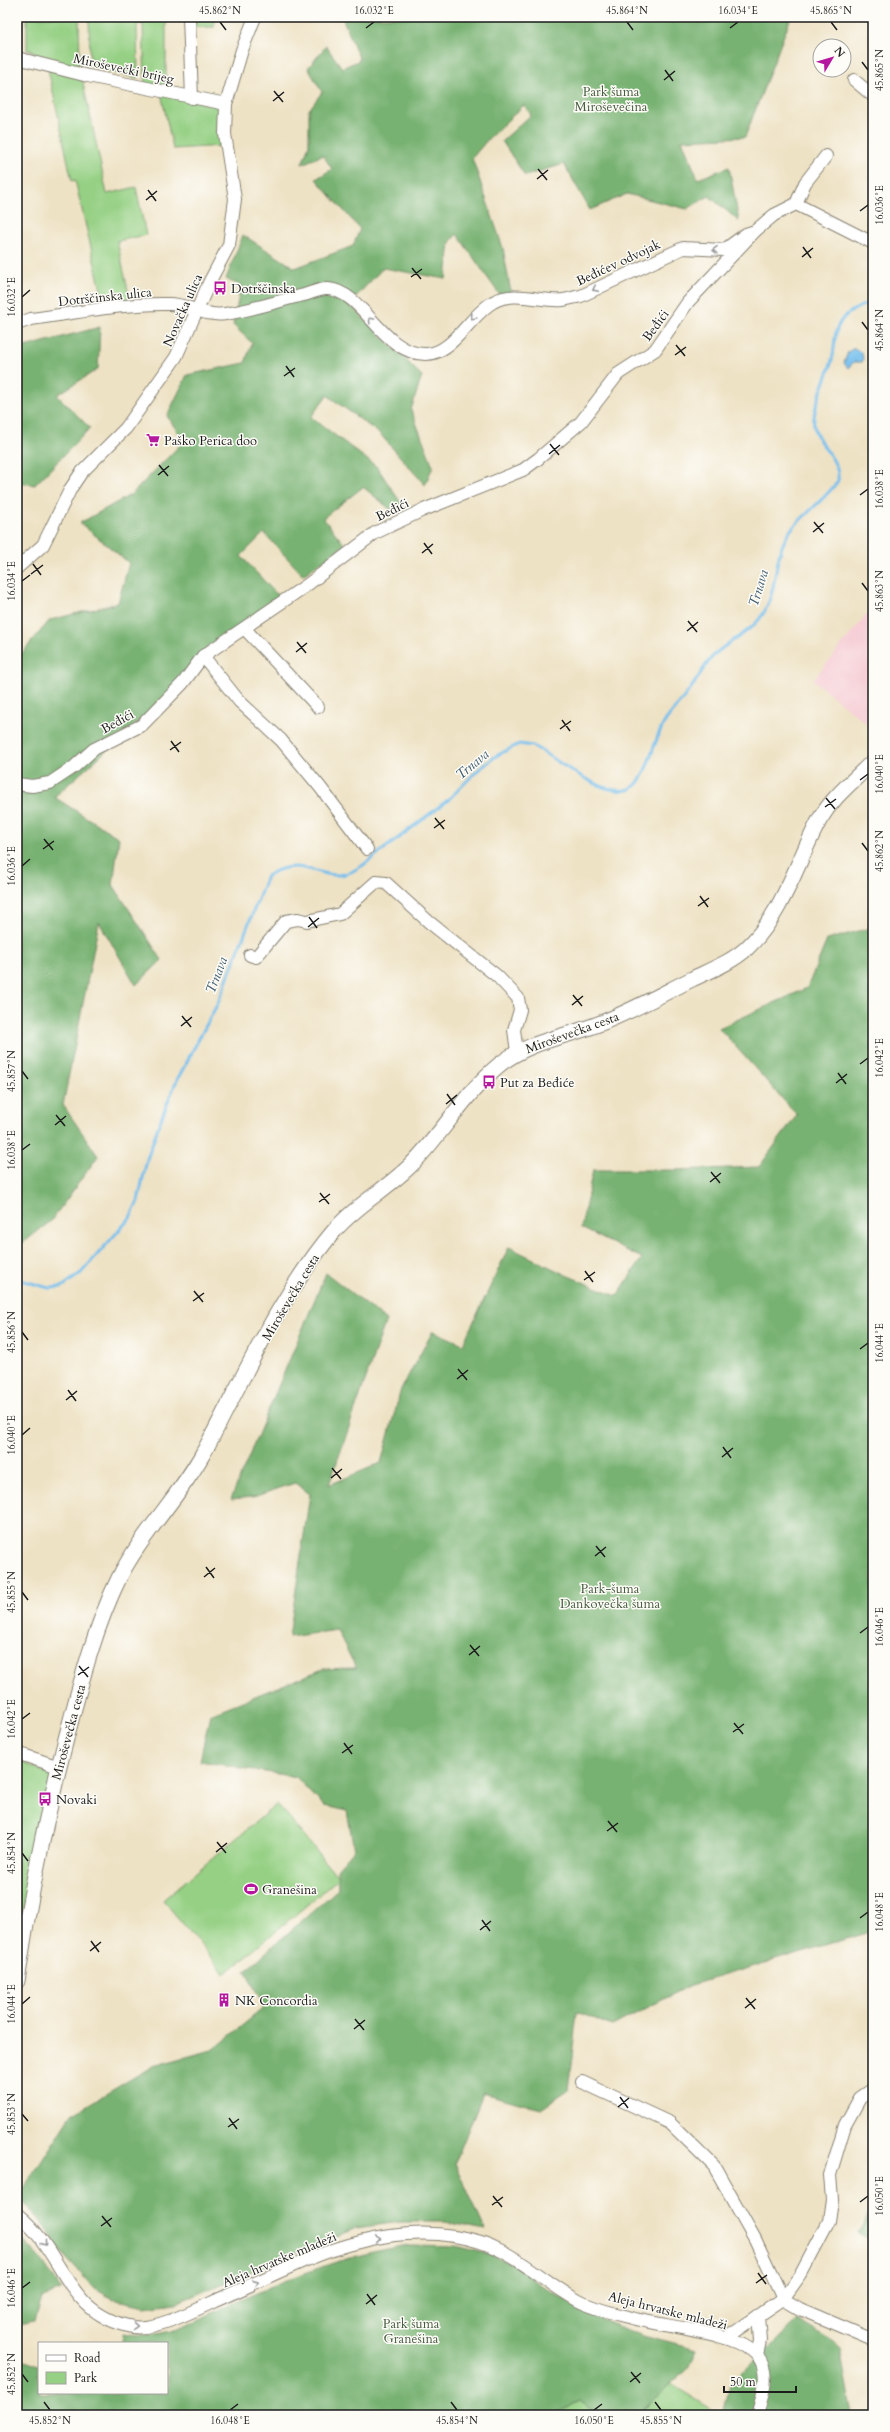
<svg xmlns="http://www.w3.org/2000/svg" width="890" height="2432" viewBox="0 0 890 2432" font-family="Cardo,serif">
	<rect width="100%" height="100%" fill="#fdfcf7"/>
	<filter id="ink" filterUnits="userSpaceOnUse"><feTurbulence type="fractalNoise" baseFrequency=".025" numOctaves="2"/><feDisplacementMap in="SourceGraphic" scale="8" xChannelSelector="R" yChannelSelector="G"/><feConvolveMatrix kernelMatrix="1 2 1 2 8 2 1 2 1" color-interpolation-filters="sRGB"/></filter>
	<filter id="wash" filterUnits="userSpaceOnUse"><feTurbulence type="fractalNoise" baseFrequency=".012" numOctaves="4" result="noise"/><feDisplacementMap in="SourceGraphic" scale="16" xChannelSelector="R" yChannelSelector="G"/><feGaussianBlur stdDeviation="0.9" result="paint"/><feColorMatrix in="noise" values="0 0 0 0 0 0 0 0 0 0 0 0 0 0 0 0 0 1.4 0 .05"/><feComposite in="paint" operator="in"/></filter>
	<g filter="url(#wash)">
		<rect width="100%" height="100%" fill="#eee2c4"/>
		<path fill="#f6cfd7" d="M873 607V729L813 680Z"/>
		<g fill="#95d084" stroke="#587650">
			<path d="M27 17H79L80 65 72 64 71 68 34 58 33 51 27 50Z"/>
			<path d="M89 17H166V89L145 84 143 24H137L138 78 90 67Z"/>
			<rect x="193" y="17" width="21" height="10"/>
			<path d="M48 69 82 78 107 194 136 187 146 235 117 241 130 299 104 303 75 180 72 181Z"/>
			<path d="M161 93 220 107 222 114 223 146 173 149Z"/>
			<path d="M17 1760 54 1776 17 1939Z"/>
			<path d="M277 1804 339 1878 225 1974 163 1900Z"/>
			<path d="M671 2384 721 2415H638Z"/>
			<path d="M580 2401 598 2415H552Z"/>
		</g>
		<g fill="#78b272" stroke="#4a6747">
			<path d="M342 17H791L745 137 682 140 698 179 729 167 739 221 709 196 687 209 627 194 590 210 564 164 525 176 502 141 531 115 524 105 489 138 472 158 503 248 511 293 499 294 457 234 450 242 446 279 383 268 349 304 422 376 411 410 433 466 425 485 380 434 327 395 311 417 377 467 405 509 396 514 363 487 323 518 345 545 303 575 264 533 241 556 279 597 54 797 119 838 113 885 162 960 136 985 99 922 63 1105 98 1156 51 1221 17 1247V659L50 620 118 603 129 563 80 523 132 494 184 441 167 416 187 375 245 363 252 343 233 325 241 286 226 279 243 235 295 268 353 246 360 229 316 179 332 169 323 155 302 164 309 145V110L322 92 308 68 326 46 342 68 360 60Z"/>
			<path d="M100 327 98 369 57 395 90 428 35 485 17 482V349Z"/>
			<path d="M873 927V1931L691 1985 612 2026 577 2012 568 2091 541 2109 483 2093 455 2163 485 2230 445 2222H400L356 2228 176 2303 144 2307 117 2301 95 2289 66 2258 48 2230 19 2196 72 2114 153 2066 212 2050 265 2007 245 1971 338 1889 337 1869 354 1850 347 1811 324 1806 296 1777 200 1761 210 1714 323 1669 356 1668 337 1630 289 1637 310 1494 295 1483 253 1497 231 1499 326 1273 386 1320 329 1485 381 1463 401 1389 433 1331 463 1344 509 1247 566 1275 617 1296 642 1258 581 1228 593 1170H675L759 1167 797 1115 719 1028 807 988 827 940Z"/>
			<path d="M873 2210V2241L858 2233Z"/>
			<path d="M17 2234 44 2263 61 2290 42 2298 35 2321 17 2324Z"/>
			<path d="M410 2245 456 2246 492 2255 514 2265 548 2290 596 2318 643 2336 697 2350 689 2367 638 2415H598L580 2401 552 2415H17V2358L39 2366V2393H167V2343H122L123 2333C168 2342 199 2318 237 2301 264 2289 291 2278 319 2268 349 2257 378 2250 410 2245Z"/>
			<path d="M798 2320 826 2337 840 2349 852 2415H723L730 2385Z"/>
		</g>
		<path fill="#75bfee" stroke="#486e85" d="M854 348 862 353 863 360 862 362H854L848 368 844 363 848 352Z"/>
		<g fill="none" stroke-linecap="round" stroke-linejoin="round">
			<path stroke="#75bfee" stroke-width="3" d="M17 1279 49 1288 62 1287 81 1273 130 1218 138 1201 147 1159 159 1124 176 1082 218 1003 267 876C302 853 322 883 348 873 353 872 358 868 362 866L448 800 477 771 496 756 519 744 533 746C555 758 605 799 630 789 649 781 653 734 669 716 676 707 684 698 691 688 699 677 705 664 715 654 730 640 752 632 763 614 779 588 772 557 790 531 799 519 836 489 838 480 841 460 816 444 814 426 811 406 830 376 833 355 835 344 834 330 841 321 847 311 863 306 873 300"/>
		</g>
	</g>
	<g filter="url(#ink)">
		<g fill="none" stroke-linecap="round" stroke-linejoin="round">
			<g stroke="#857f70" stroke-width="14">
				<g id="minor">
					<path d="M189 17 192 98"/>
					<path d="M17 58 88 76 226 104"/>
					<path d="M854 80 873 96"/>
					<path d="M796 204 873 243"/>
					<path d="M796 204 805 183 826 156"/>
					<path d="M17 324 31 319C77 313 123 303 169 304 188 304 205 317 225 314 253 310 278 301 304 295 311 293 321 288 328 289 363 291 383 354 425 354 452 355 469 316 493 302 515 290 539 302 563 300 569 299 575 297 581 296L683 248 724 250 746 234 755 231 774 215 796 204"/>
					<path d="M17 568 43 545 71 488 81 473 126 428 176 357 210 281 229 245 235 199 225 134 226 104 242 50 255 17"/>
					<path d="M245 629 318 707"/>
					<path d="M203 656 239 701 281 740 320 787 367 849"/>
					<path d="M17 784 32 786 50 783 74 767 94 749 142 725 183 683 203 656 307 585 375 533 421 511 523 470 538 459 581 422 618 374 655 350 688 302 755 231"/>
					<path d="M250 955 256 957 286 921 298 919 307 921 340 914 376 882 386 883 429 922 497 976 518 998 520 1010 514 1030 517 1052"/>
					<path d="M17 1753 59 1767"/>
					<path d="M582 2082 670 2123 714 2166 755 2239 783 2299 800 2309 873 2340"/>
					<path d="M17 2214C65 2252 64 2314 133 2327 158 2331 203 2306 226 2296 270 2277 314 2253 360 2242 389 2234 424 2231 454 2236 508 2243 533 2275 577 2300 591 2308 612 2313 628 2317 660 2327 735 2331 757 2355 771 2371 763 2396 757 2415"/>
					<path d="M726 2338 783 2299 801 2274 829 2221 832 2200 830 2175 845 2125 860 2098 873 2089"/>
					<path d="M757 2355 760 2341 758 2316"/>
				</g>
			</g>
			<g stroke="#857f70" stroke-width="17">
				<path id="major" d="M17 1981C29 1898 46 1816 67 1735 81 1682 95 1627 119 1578 143 1531 182 1494 206 1448 245 1375 280 1295 334 1231 356 1205 387 1189 411 1165 442 1134 465 1093 499 1065 527 1042 561 1038 593 1026 627 1014 660 995 692 979 711 970 732 962 747 948 783 914 797 861 820 819 834 795 854 781 873 761"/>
			</g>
			<use href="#minor" stroke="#fff" stroke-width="12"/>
			<use href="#major" stroke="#fff" stroke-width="15"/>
		</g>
		<defs><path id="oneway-chevron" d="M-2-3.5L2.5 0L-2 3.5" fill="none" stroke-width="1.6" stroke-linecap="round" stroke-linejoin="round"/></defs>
		<g stroke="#999">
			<use href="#oneway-chevron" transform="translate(715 250) rotate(-178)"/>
			<use href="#oneway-chevron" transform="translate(595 289) rotate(154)"/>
			<use href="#oneway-chevron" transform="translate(473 317) rotate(134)"/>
			<use href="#oneway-chevron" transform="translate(371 320) rotate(-135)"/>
			<use href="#oneway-chevron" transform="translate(378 2239) rotate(-9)"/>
			<use href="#oneway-chevron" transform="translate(44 2243) rotate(51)"/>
			<use href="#oneway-chevron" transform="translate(256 2283) rotate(-24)"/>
			<use href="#oneway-chevron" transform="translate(135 2326) rotate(4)"/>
		</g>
	</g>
	<path fill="none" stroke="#1c1c1c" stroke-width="1.5" d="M220 22 226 30M627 22 633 30M831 22 837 30M366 28 374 22M730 28 738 22M862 62 868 70M665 70 673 81M664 80 675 71M274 91 283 102M273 101 284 92M538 169 547 180M537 179 548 170M148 190 156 201M146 200 157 191M860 211 868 205M803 247 811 258M802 257 813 248M412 268 421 279M411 277 422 269M22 297 30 290M862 322 868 330M676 345 685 356M675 355 686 347M286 366 294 377M284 376 295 368M550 444 559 455M549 454 560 445M159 465 168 476M158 475 169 466M860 495 868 489M814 522 823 533M813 532 824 523M424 543 432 554M422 553 433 544M33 564 41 575M31 574 43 565M22 581 30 575M862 583 868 591M688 621 697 632M687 631 698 622M297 642 306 653M296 652 307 643M562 720 570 731M560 729 571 721M171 741 179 752M170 750 181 742M860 780 868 774M826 798 835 809M825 807 836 799M435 818 444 829M434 828 445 820M44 839 53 850M862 843 868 851M43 849 54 841M22 866 30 859M700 896 708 907M698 906 709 898M309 917 317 928M308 927 319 918M573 995 582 1006M572 1005 583 996M182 1016 191 1027M181 1026 192 1017M860 1064 868 1058M22 1071 28 1079M838 1073 846 1084M836 1083 847 1074M447 1094 455 1105M446 1104 457 1095M56 1115 65 1126M55 1125 66 1116M22 1150 30 1144M711 1172 720 1183M710 1182 721 1173M320 1193 329 1204M319 1202 330 1194M585 1271 593 1282M584 1280 595 1272M194 1291 203 1302M193 1301 204 1293M22 1332 28 1340M860 1349 868 1343M458 1369 467 1380M457 1379 468 1370M68 1390 76 1401M66 1400 77 1391M22 1435 30 1428M723 1447 731 1458M722 1457 733 1448M332 1468 341 1479M331 1478 342 1469M596 1546 605 1557M595 1556 606 1547M206 1567 214 1578M204 1577 215 1568M22 1592 28 1600M860 1633 868 1627M470 1645 479 1656M469 1655 480 1646M79 1666 88 1677M78 1675 89 1667M22 1719 30 1713M734 1723 743 1734M733 1732 744 1724M344 1743 352 1754M342 1753 353 1745M608 1821 617 1832M607 1831 618 1823M217 1842 226 1853M216 1852 227 1843M22 1853 28 1861M860 1918 868 1912M482 1920 490 1931M480 1930 491 1921M91 1941 99 1952M90 1951 101 1942M746 1998 755 2009M22 2004 30 1997M745 2008 756 1999M355 2019 364 2030M354 2029 365 2020M620 2097 628 2108M618 2107 629 2098M22 2114 28 2121M229 2118 237 2129M228 2127 239 2119M493 2196 502 2207M860 2202 868 2196M492 2205 503 2197M102 2216 111 2227M101 2226 112 2218M758 2273 766 2284M756 2283 767 2275M22 2288 30 2282M367 2294 375 2305M366 2304 377 2295M631 2372 640 2383M22 2374 28 2382M630 2382 641 2373M44 2402 50 2410M451 2402 457 2410M655 2402 661 2410M230 2410 238 2404M594 2410 602 2404"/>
	<defs>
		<g id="bus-bare" transform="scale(1.08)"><path d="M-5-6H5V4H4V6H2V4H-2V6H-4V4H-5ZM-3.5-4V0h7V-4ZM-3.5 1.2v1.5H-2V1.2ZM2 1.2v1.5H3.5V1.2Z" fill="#b5179e" stroke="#fdfcf7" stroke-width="2.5" paint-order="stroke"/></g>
		<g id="supermarket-bare" transform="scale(1.08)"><path d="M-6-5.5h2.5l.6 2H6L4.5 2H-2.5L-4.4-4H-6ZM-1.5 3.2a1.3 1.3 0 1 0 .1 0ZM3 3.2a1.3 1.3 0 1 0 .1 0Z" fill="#b5179e" stroke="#fdfcf7" stroke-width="2.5" paint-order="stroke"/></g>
		<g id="stadium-bare" transform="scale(1.08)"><path d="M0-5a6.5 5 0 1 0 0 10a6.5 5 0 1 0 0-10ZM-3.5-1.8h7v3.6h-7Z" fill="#b5179e" stroke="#fdfcf7" stroke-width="2.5" paint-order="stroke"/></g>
		<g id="building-bare" transform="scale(1.08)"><path d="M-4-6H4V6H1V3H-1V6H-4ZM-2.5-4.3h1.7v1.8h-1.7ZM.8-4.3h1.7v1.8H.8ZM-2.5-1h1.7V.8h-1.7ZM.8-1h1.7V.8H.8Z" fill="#b5179e" stroke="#fdfcf7" stroke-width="2.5" paint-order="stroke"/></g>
	</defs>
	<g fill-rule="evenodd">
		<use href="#bus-bare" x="220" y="288"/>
		<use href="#supermarket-bare" x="153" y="440"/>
		<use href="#bus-bare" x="489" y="1082"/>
		<use href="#bus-bare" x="45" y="1799"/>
		<use href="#stadium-bare" x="251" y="1889"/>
		<use href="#building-bare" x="224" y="2000"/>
	</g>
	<g text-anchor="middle" stroke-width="3" stroke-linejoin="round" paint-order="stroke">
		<g font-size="13" fill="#1c1c1c" stroke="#fdfcf7">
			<text transform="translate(124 68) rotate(12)" y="5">Miroševečki brijeg</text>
			<text transform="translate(618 262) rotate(-25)" y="5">Beđićev odvojak</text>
			<text transform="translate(105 296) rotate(-6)" y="5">Dotrščinska ulica</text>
			<text transform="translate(182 310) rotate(-66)" y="5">Novačka ulica</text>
			<text transform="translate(655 325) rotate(-54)" y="5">Beđići</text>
			<text transform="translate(392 509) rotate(-26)" y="5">Beđići</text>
			<text transform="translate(117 721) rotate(-29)" y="5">Beđići</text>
			<text transform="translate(572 1032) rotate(-20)" y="5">Miroševečka cesta</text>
			<text transform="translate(290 1297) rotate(-59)" y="5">Miroševečka cesta</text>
			<text transform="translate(68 1732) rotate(-75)" y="5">Miroševečka cesta</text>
			<text transform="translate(279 2259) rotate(-23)" y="5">Aleja hrvatske mladeži</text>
			<text transform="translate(668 2310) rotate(14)" y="5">Aleja hrvatske mladeži</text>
		</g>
		<g font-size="13" fill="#465b40" stroke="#fdfcf7">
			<text x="611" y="96">Park šuma<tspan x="611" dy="15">Miroševečina</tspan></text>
			<text x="610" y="1593">Park-šuma<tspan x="610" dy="15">Dankovečka šuma</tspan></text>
			<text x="411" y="2328">Park šuma<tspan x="411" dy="15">Granešina</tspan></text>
		</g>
		<g font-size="13" fill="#1c1c1c" stroke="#fdfcf7" text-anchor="start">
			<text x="231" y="293">Dotrščinska</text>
			<text x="164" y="445">Paško Perica doo</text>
			<text x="500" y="1087">Put za Beđiće</text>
			<text x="56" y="1804">Novaki</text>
			<text x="262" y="1894">Granešina</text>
			<text x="235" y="2005">NK Concordia</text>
		</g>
		<g font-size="14" font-style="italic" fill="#405d70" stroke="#fdfcf7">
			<text transform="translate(758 588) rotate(-73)" y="5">Trnava</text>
			<text transform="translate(472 764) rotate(-40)" y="5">Trnava</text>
			<text transform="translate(216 975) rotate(-69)" y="5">Trnava</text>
		</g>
	</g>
	<rect width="890" height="2432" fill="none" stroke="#fdfcf7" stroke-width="44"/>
	<rect x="38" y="2342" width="130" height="52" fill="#fdfcf7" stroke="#a3a29f"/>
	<rect x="46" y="2355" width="20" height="6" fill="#ffffff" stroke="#a3a29f"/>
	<text x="74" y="2362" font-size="12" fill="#1c1c1c">Road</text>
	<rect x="46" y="2372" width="20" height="12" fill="#95d084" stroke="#a3a29f"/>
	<text x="74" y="2382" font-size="12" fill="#1c1c1c">Park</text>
	<g transform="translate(832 58) rotate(52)"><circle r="19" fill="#fdfcf7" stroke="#a3a29f"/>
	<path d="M0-3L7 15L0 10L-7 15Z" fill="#b5179e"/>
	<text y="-6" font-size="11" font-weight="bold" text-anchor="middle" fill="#1c1c1c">N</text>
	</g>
	<path d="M724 2386v6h72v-6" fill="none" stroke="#1c1c1c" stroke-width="2"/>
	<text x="730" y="2386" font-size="12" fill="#1c1c1c" stroke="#fdfcf7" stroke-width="3" paint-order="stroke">50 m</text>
	<rect x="22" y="22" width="846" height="2388" fill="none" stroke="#1c1c1c" stroke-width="1.5"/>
	<g font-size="10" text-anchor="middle" fill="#1c1c1c">
		<text x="220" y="14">45.862°N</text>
		<text x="374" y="14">16.032°E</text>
		<text x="627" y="14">45.864°N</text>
		<text x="738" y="14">16.034°E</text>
		<text x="831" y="14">45.865°N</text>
		<text transform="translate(879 70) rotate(-90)" y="4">45.865°N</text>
		<text transform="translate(879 205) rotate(-90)" y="4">16.036°E</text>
		<text transform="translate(11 297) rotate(-90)" y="4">16.032°E</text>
		<text transform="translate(879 330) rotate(-90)" y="4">45.864°N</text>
		<text transform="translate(879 489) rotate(-90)" y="4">16.038°E</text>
		<text transform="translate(11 581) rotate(-90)" y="4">16.034°E</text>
		<text transform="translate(879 591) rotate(-90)" y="4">45.863°N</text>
		<text transform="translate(879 774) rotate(-90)" y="4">16.040°E</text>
		<text transform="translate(879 851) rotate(-90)" y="4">45.862°N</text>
		<text transform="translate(11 866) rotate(-90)" y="4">16.036°E</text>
		<text transform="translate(879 1058) rotate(-90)" y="4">16.042°E</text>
		<text transform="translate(11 1071) rotate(-90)" y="4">45.857°N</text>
		<text transform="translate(11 1150) rotate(-90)" y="4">16.038°E</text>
		<text transform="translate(11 1332) rotate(-90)" y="4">45.856°N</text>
		<text transform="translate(879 1343) rotate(-90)" y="4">16.044°E</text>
		<text transform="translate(11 1435) rotate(-90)" y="4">16.040°E</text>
		<text transform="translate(11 1592) rotate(-90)" y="4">45.855°N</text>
		<text transform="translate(879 1627) rotate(-90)" y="4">16.046°E</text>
		<text transform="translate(11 1719) rotate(-90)" y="4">16.042°E</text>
		<text transform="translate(11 1853) rotate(-90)" y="4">45.854°N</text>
		<text transform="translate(879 1912) rotate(-90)" y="4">16.048°E</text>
		<text transform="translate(11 2004) rotate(-90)" y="4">16.044°E</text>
		<text transform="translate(11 2114) rotate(-90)" y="4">45.853°N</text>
		<text transform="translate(879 2196) rotate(-90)" y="4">16.050°E</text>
		<text transform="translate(11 2288) rotate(-90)" y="4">16.046°E</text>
		<text transform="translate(11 2374) rotate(-90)" y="4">45.852°N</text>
		<text x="50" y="2424">45.852°N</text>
		<text x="230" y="2424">16.048°E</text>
		<text x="457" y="2424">45.854°N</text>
		<text x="594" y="2424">16.050°E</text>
		<text x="661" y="2424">45.855°N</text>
	</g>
</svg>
